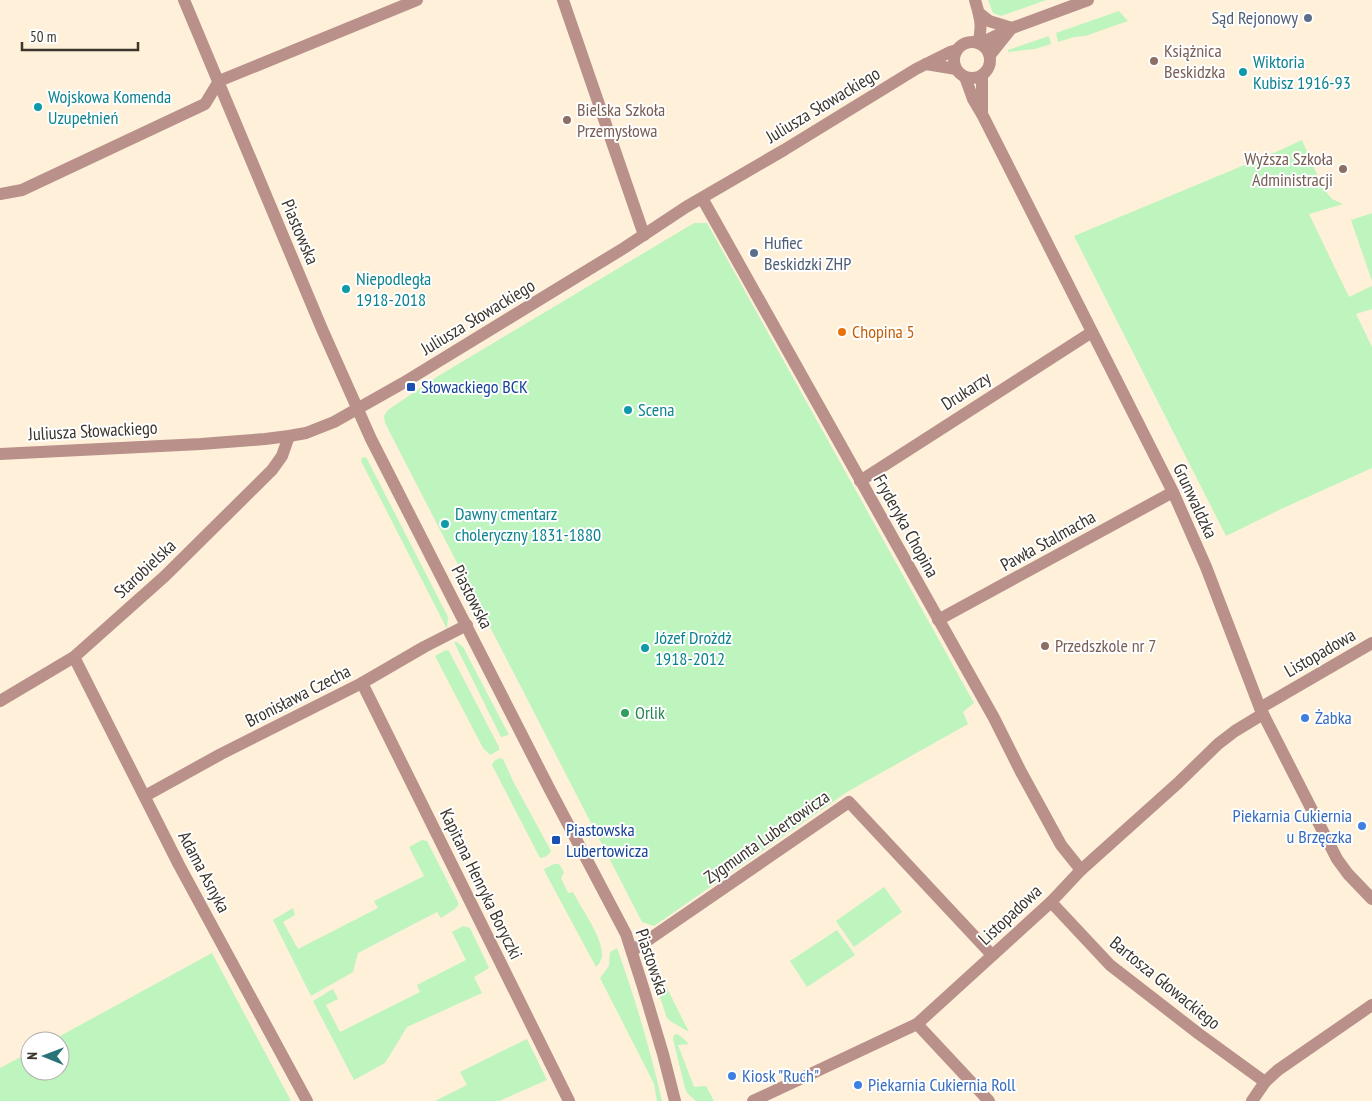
<svg xmlns="http://www.w3.org/2000/svg" width="1372" height="1101" viewBox="0 0 1372 1101" font-family="'PT Sans Narrow',sans-serif">
	<rect width="100%" height="100%" fill="#fef0d9"/>
	<g fill="#bef4be">
		<path d="M988 0H1046L1001 16 993 13Z"/>
		<path d="M1119 11 1128 21 1085 36 1074 37 1058 42 1056 33Z"/>
		<path d="M1049 36 1051 44 1035 49 1008 52V50Z"/>
		<path d="M1302 140 1323 188 1332 199 1343 204 1309 214 1349 297 1372 286V309L1356 314 1372 347V468L1279 510 1226 536 1074 236 1278 151Z"/>
		<path d="M1372 213V281L1351 220Z"/>
		<path d="M694 223H707L974 703 963 712 968 724 847 792 654 926 642 922 385 423 384 416 388 410 435 378Z"/>
		<path d="M366 457 448 617 447 629 361 461 362 458Z"/>
		<path d="M454 642H457L463 647 509 735 501 737Z"/>
		<path d="M446 650 449 651 499 747V750L490 755 483 748 435 656Z"/>
		<path d="M500 758 503 759 514 783 551 851 549 854 545 857 540 858 492 765 494 761Z"/>
		<path d="M422 840 427 841 459 904 455 909 441 918 437 912 358 953 353 972 311 996 273 920 293 908 295 915 283 922 298 949 378 908 374 901 424 876 409 847Z"/>
		<path d="M554 864H559L564 872 561 878 568 893 573 892C581 908 604 939 602 957 601 961 599 964 596 967L545 872 544 869Z"/>
		<path d="M884 887 902 912 854 947 836 921Z"/>
		<path d="M463 926 470 928 489 968 474 977 482 993 407 1027 385 1063 354 1080 313 1001 333 989 338 999 326 1005 340 1032 420 992 417 985 466 960 452 932Z"/>
		<path d="M837 930 855 955 807 987 790 961Z"/>
		<path d="M617 948C635 998 650 1049 662 1101H657L654 1084 643 1062 600 978 609 966 610 952Z"/>
		<path d="M647 948 689 1032 670 1021 667 1018 646 956 645 951Z"/>
		<path d="M212 953 291 1101H0V1068L30 1052V1071H60V1041H51Z"/>
		<path d="M677 1034 683 1038 689 1044 678 1045 694 1087 706 1086 714 1101H696L687 1093 685 1088 673 1039 674 1035Z"/>
		<path d="M527 1039 547 1080 499 1101H435L467 1085 460 1072Z"/>
	</g>
	<g fill="none" stroke-linecap="round" stroke-linejoin="round">
		<g stroke="#b9918a" stroke-width="12">
			<path d="M184 0 322 329 371 439 549 788 626 934 643 987 663 1054 675 1101"/>
			<path d="M563 0 644 235"/>
			<path d="M975 0C980 17 983 26 978 43"/>
			<path d="M979 13 989 21 1012 28"/>
			<circle cx="972" cy="60" r="18"/>
			<path d="M983 45 985 41 989 39 1012 28 1088 0"/>
			<path d="M990 55 1010 30"/>
			<path d="M926 64 956 69"/>
			<path d="M982 76V111"/>
			<path d="M965 77 973 99 983 116 1173 492 1206 567 1260 708 1337 859 1348 874 1372 899"/>
			<path d="M219 81 417 0"/>
			<path d="M0 194 22 190 205 104 219 81"/>
			<path d="M702 198 994 718 1021 772 1061 845 1081 870"/>
			<path d="M0 454 201 444 265 439 289 436 306 433 334 422 403 383 624 248 686 207 784 150 916 69 950 52 957 50"/>
			<path d="M860 481 1092 332"/>
			<path d="M938 620 1173 492"/>
			<path d="M74 657 179 865 307 1101"/>
			<path d="M362 683 569 1101"/>
			<path d="M0 701 74 657 165 576 272 470 282 456 289 436"/>
			<path d="M1260 708 1372 643"/>
			<path d="M145 796 221 754 362 683 424 647 467 625"/>
			<path d="M1051 902 1110 965 1199 1034 1265 1082"/>
			<path d="M632 951 849 802 992 955"/>
			<path d="M917 1024 989 1101"/>
			<path d="M753 1101 917 1024 1051 902 1081 870 1178 783 1218 744 1235 731 1263 714"/>
			<path d="M1252 1101 1265 1082 1278 1070 1372 1005"/>
		</g>
	</g>
	<g fill="#5c6f8a" stroke="#fff" stroke-width="2">
		<circle cx="1308" cy="18" r="5"/>
		<circle cx="754" cy="253" r="5"/>
	</g>
	<g fill="#8d6e63" stroke="#fff" stroke-width="2">
		<circle cx="1154" cy="61" r="5"/>
		<circle cx="567" cy="120" r="5"/>
		<circle cx="1343" cy="169" r="5"/>
		<circle cx="1045" cy="646" r="5"/>
	</g>
	<g fill="#0f9aa8" stroke="#fff" stroke-width="2">
		<circle cx="1243" cy="72" r="5"/>
		<circle cx="38" cy="107" r="5"/>
		<circle cx="346" cy="289" r="5"/>
		<circle cx="628" cy="410" r="5"/>
		<circle cx="445" cy="524" r="5"/>
		<circle cx="645" cy="648" r="5"/>
	</g>
	<circle fill="#e8710a" stroke="#fff" stroke-width="2" cx="842" cy="332" r="5"/>
	<g fill="#1a4fb4" stroke="#fff" stroke-width="2">
		<rect x="406" y="382" width="10" height="10" rx="2.5"/>
		<rect x="551" y="835" width="10" height="10" rx="2.5"/>
	</g>
	<circle fill="#2e9e5b" stroke="#fff" stroke-width="2" cx="625" cy="713" r="5"/>
	<g fill="#3f7fe0" stroke="#fff" stroke-width="2">
		<circle cx="1305" cy="718" r="5"/>
		<circle cx="1362" cy="826" r="5"/>
		<circle cx="732" cy="1076" r="5"/>
		<circle cx="858" cy="1085" r="5"/>
	</g>
	<g text-anchor="middle" stroke-width="4" stroke-linejoin="round" paint-order="stroke">
		<g font-size="18" fill="#4e5e75" stroke="#fff" text-anchor="end">
			<text x="1298" y="24">Sąd Rejonowy</text>
			<text x="764" y="249" text-anchor="start">Hufiec<tspan x="764" dy="21">Beskidzki ZHP</tspan></text>
		</g>
		<g font-size="18" fill="#785e54" stroke="#fff" text-anchor="start">
			<text x="1164" y="57">Książnica<tspan x="1164" dy="21">Beskidzka</tspan></text>
			<text x="577" y="116">Bielska Szkoła<tspan x="577" dy="21">Przemysłowa</tspan></text>
			<text x="1333" y="165" text-anchor="end">Wyższa Szkoła<tspan x="1333" dy="21">Administracji</tspan></text>
			<text x="1055" y="652">Przedszkole nr 7</text>
		</g>
		<g font-size="18" fill="#0d838f" stroke="#fff" text-anchor="start">
			<text x="1253" y="68">Wiktoria<tspan x="1253" dy="21">Kubisz 1916-93</tspan></text>
			<text x="48" y="103">Wojskowa Komenda<tspan x="48" dy="21">Uzupełnień</tspan></text>
			<text x="356" y="285">Niepodległa<tspan x="356" dy="21">1918-2018</tspan></text>
			<text x="638" y="416">Scena</text>
			<text x="455" y="520">Dawny cmentarz<tspan x="455" dy="21">choleryczny 1831-1880</tspan></text>
			<text x="655" y="644">Józef Drożdż<tspan x="655" dy="21">1918-2012</tspan></text>
		</g>
		<g font-size="18" fill="#3b352c" stroke="#fff">
			<text transform="translate(823 105) rotate(-31)" y="6">Juliusza Słowackiego</text>
			<text transform="translate(300 232) rotate(67)" y="6">Piastowska</text>
			<text transform="translate(478 317) rotate(-31)" y="6">Juliusza Słowackiego</text>
			<text transform="translate(966 391) rotate(-33)" y="6">Drukarzy</text>
			<text transform="translate(93 431) rotate(-3)" y="6">Juliusza Słowackiego</text>
			<text transform="translate(1195 501) rotate(65)" y="6">Grunwaldzka</text>
			<text transform="translate(906 526) rotate(61)" y="6">Fryderyka Chopina</text>
			<text transform="translate(1048 541) rotate(-29)" y="6">Pawła Stalmacha</text>
			<text transform="translate(145 569) rotate(-43)" y="6">Starobielska</text>
			<text transform="translate(472 597) rotate(63)" y="6">Piastowska</text>
			<text transform="translate(1320 653) rotate(-30)" y="6">Listopadowa</text>
			<text transform="translate(298 696) rotate(-27)" y="6">Bronisława Czecha</text>
			<text transform="translate(767 837) rotate(-35)" y="6">Zygmunta Lubertowicza</text>
			<text transform="translate(204 872) rotate(62)" y="6">Adama Asnyka</text>
			<text transform="translate(481 884) rotate(64)" y="6">Kapitana Henryka Boryczki</text>
			<text transform="translate(1010 915) rotate(-43)" y="6">Listopadowa</text>
			<text transform="translate(652 962) rotate(71)" y="6">Piastowska</text>
			<text transform="translate(1165 983) rotate(39)" y="6">Bartosza Głowackiego</text>
		</g>
		<g font-size="18" fill="#c56008" stroke="#fff" text-anchor="start">
			<text x="852" y="338">Chopina 5</text>
		</g>
		<g font-size="18" fill="#164399" stroke="#fff" text-anchor="start">
			<text x="421" y="393">Słowackiego BCK</text>
			<text x="566" y="836">Piastowska<tspan x="566" dy="21">Lubertowicza</tspan></text>
		</g>
		<g font-size="18" fill="#27864d" stroke="#fff" text-anchor="start">
			<text x="635" y="719">Orlik</text>
		</g>
		<g font-size="18" fill="#366cbe" stroke="#fff" text-anchor="start">
			<text x="1315" y="724">Żabka</text>
			<text x="1352" y="822" text-anchor="end">Piekarnia Cukiernia<tspan x="1352" dy="21">u Brzęczka</tspan></text>
			<text x="742" y="1082">Kiosk "Ruch"</text>
			<text x="868" y="1091">Piekarnia Cukiernia Roll</text>
		</g>
	</g>
	<g transform="translate(45 1056) rotate(271)"><circle r="24" fill="#ffffff" stroke="#b1aeab"/>
	<path d="M0-4L9 19L0 12L-9 19Z" fill="#287278"/>
	<text y="-8" font-size="14" font-weight="bold" text-anchor="middle" fill="#3b352c">N</text>
	</g>
	<path d="M22 42v8h116v-8" fill="none" stroke="#3b352c" stroke-width="2.5"/>
	<text x="30" y="42" font-size="15" fill="#3b352c" stroke="#ffffff" stroke-width="4" paint-order="stroke">50 m</text>
</svg>
